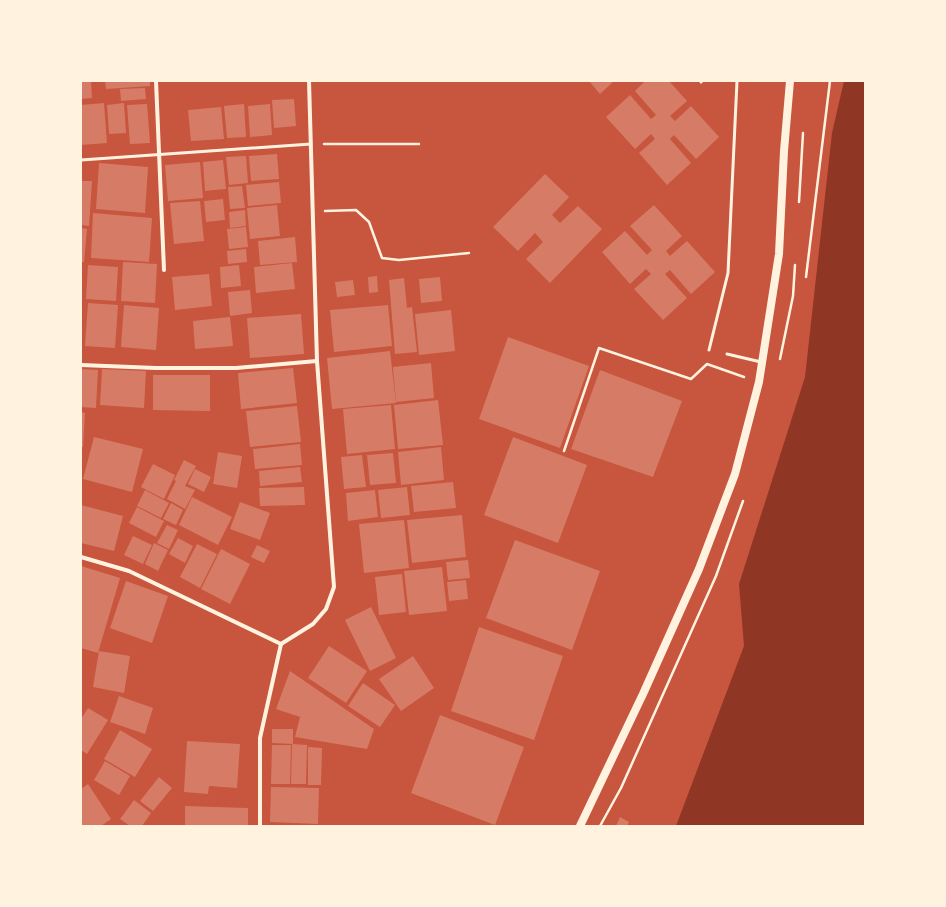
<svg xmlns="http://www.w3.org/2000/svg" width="946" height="907" viewBox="0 0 946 907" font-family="'Varela Round',sans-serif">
	<rect width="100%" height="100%" fill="#c8553d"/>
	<path fill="#8f3625" d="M844 81H865V826H676L744 646 739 584 805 377 832 133Z"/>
	<g fill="#d67c66">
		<path d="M81 81H91L92 98 81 99Z"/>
		<path d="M105 81H150V86L106 89Z"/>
		<path d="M589 81H614L600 94Z"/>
		<path d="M645 81H669L687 101 670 116 675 121 691 106 719 137 696 159 674 135 670 139 691 163 667 185 639 153 655 139 651 134 635 149 606 117 630 95 651 119 656 115 635 91Z"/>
		<path d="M145 88 146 99 121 101 120 89Z"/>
		<path d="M294 99 296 126 274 128 272 100Z"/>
		<path d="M104 103 107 143 81 145V105Z"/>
		<path d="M124 103 126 133 109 134 107 105Z"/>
		<path d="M147 104 150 143 130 144 127 105Z"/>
		<path d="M244 104 246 137 227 138 224 106Z"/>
		<path d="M270 104 272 135 250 137 248 106Z"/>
		<path d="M221 107 224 139 191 141 188 110Z"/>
		<path d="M277 154 279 179 251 181 249 156Z"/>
		<path d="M246 156 248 183 229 185 226 157Z"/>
		<path d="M223 160 226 189 205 191 203 162Z"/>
		<path d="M200 162 203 198 168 201 165 165Z"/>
		<path d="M99 163 148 167 145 213 96 209Z"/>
		<path d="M545 174 569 197 552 215 560 223 578 206 602 229 550 283 526 259 543 242 535 233 518 251 493 227Z"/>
		<path d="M81 181H92L89 226 81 225Z"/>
		<path d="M279 182 281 203 248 206 246 185Z"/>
		<path d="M242 186 245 208 230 209 228 187Z"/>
		<path d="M223 199 225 220 206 222 204 201Z"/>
		<path d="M200 201 204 241 174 244 170 203Z"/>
		<path d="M277 205 280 236 250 239 247 208Z"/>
		<path d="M654 205 682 236 666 251 670 256 687 241 715 272 691 294 670 270 665 274 687 298 663 320 634 289 651 274 646 269 630 284 602 252 625 231 647 255 652 250 630 226Z"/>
		<path d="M245 210 246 226 230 228 229 212Z"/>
		<path d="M93 213 152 218 149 262 91 258Z"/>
		<path d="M246 227 248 247 229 249 227 229Z"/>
		<path d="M81 228 87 229 84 262H81Z"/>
		<path d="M295 237 297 262 260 265 258 241Z"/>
		<path d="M246 249 247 262 228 264 227 251Z"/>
		<path d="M123 262 157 264 155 303 121 301Z"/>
		<path d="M292 263 295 289 256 293 254 267Z"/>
		<path d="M88 265 118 267 116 301 86 299Z"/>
		<path d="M239 265 241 286 221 288 220 267Z"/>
		<path d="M209 274 212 306 175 310 172 277Z"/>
		<path d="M377 276 378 292 369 293 368 277Z"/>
		<path d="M440 277 442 301 421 303 419 279Z"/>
		<path d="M404 278 407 308 412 307 417 352 395 354 389 280Z"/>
		<path d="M353 280 355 295 337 297 335 282Z"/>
		<path d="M250 290 252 313 230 316 228 292Z"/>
		<path d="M88 303 118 305 115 348 85 346Z"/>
		<path d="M124 305 159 308 156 350 121 347Z"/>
		<path d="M388 305 392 346 334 352 330 310Z"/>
		<path d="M451 310 455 351 419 355 415 314Z"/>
		<path d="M301 314 304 354 250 358 247 318Z"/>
		<path d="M230 317 233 346 195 349 193 321Z"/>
		<path d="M508 337 589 366 560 448 479 419Z"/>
		<path d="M390 351 396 403 332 409 327 358Z"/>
		<path d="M431 363 434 398 396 402 393 367Z"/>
		<path d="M293 368 297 403 241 409 238 373Z"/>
		<path d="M81 369 98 370 96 408 81 407Z"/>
		<path d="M102 369 146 371 144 408 100 405Z"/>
		<path d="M600 370 682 401 653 477 571 449Z"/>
		<path d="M153 375H210V411L153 410Z"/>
		<path d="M438 400 443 445 398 449 394 405Z"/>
		<path d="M391 405 395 449 347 454 343 409Z"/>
		<path d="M297 406 301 442 250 447 246 411Z"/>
		<path d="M81 412 85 413 83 447H81Z"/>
		<path d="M94 437 143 449 132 492 83 479Z"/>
		<path d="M513 437 587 465 558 543 484 515Z"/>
		<path d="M300 444 302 465 255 469 253 449Z"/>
		<path d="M441 447 444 480 401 485 398 452Z"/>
		<path d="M218 452 242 456 237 488 213 484Z"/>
		<path d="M393 453 396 483 370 485 367 455Z"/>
		<path d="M362 455 366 487 344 489 341 457Z"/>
		<path d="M184 460 196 466 185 486 195 490 185 509 167 499 176 481 174 480Z"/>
		<path d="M153 464 175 475 164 499 141 487Z"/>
		<path d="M300 467 302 482 260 486 259 471Z"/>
		<path d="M195 469 211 477 204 492 188 484Z"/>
		<path d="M453 482 456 508 414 512 411 486Z"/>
		<path d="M304 487 305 505 260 506 259 488Z"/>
		<path d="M407 487 410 515 381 518 378 490Z"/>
		<path d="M145 490 169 503 161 518 137 506Z"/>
		<path d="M375 490 378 517 348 521 346 493Z"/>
		<path d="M192 497 232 517 218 545 179 525Z"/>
		<path d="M240 502 270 513 260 540 230 529Z"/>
		<path d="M171 503 183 510 176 525 163 519Z"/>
		<path d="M81 505 123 516 114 551 81 543Z"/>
		<path d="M137 507 164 521 156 537 129 523Z"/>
		<path d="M462 515 466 557 412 563 407 520Z"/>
		<path d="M404 520 409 568 364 573 359 524Z"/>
		<path d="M167 525 178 530 169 549 157 543Z"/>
		<path d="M133 536 152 545 143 564 124 555Z"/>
		<path d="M178 538 193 546 185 563 169 554Z"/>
		<path d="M515 540 600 571 572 650 486 618Z"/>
		<path d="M154 543 168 550 158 571 145 564Z"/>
		<path d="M197 544 217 554 200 588 180 577Z"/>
		<path d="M257 545 270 551 264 563 251 557Z"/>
		<path d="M221 549 250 564 230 604 201 589Z"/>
		<path d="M468 560 470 578 448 580 446 562Z"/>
		<path d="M81 566 120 578 98 653 81 648Z"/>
		<path d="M442 567 447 611 409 615 404 571Z"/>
		<path d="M402 574 406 612 379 615 375 577Z"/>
		<path d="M466 580 468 599 449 601 447 582Z"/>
		<path d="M126 581 168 596 152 643 110 628Z"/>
		<path d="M371 607 396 658 370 671 345 620Z"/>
		<path d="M479 627 563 656 534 740 451 711Z"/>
		<path d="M329 646 367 671 346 703 308 678Z"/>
		<path d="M99 651 130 656 124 693 93 687Z"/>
		<path d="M413 656 434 688 401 711 379 679Z"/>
		<path d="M290 671 374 729 367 749 295 737 300 717 276 709Z"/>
		<path d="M363 683 395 705 380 727 348 706Z"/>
		<path d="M119 696 153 708 145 734 110 722Z"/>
		<path d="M88 708 108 720 87 754 81 750V719Z"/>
		<path d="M440 715 524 747 495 825 411 793Z"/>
		<path d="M272 729H293V744L272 743Z"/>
		<path d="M120 730 152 749 135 777 104 759Z"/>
		<path d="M187 741 240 744 237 788 209 786 208 794 184 792Z"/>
		<path d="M292 744 307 745 306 784H291Z"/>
		<path d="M272 745H291L290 784H271Z"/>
		<path d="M308 747 322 748 321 785H308Z"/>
		<path d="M105 761 130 776 119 795 94 780Z"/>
		<path d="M159 777 172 788 153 811 140 801Z"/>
		<path d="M88 784 111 819 101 826H81V789Z"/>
		<path d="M271 787 319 788 318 824 270 822Z"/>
		<path d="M134 800 151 813 142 826H130L120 819Z"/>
		<path d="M185 806 248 808V826H185Z"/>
		<path d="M620 817 629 822 627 826H616Z"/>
	</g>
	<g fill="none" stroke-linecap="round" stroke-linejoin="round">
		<g stroke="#fff3e0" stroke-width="2.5">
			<path d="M324 144H419"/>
			<path d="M799 202 803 133"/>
			<path d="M325 211 356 210 369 222 382 258 399 260 469 253"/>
			<path d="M806 277 830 81"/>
			<path d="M780 359 793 296 795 265"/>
			<path d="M564 451 599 348 691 379 707 364 744 377"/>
			<path d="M600 826 621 788 716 576 743 501"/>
		</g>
		<g stroke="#fff3e0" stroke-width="3">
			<path d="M701 82 702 81"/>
			<path d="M81 160 311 144"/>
			<path d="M709 350 728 273 737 81"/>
			<path d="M727 354 761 362"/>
		</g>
		<g stroke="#fff3e0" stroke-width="4">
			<path d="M156 81 164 270"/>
			<path d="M81 365 156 368H236L317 361"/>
			<path d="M81 557 129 571 281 644"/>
			<path d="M281 644 313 624 326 609 334 587 317 361 309 81"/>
			<path d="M260 826V738L281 644"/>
		</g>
		<path stroke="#fff3e0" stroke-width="8" d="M580 826 643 694 699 569 735 474 759 382 779 254 784 151 790 81"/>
	</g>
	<rect width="946" height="907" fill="none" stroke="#fff3e0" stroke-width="164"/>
</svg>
